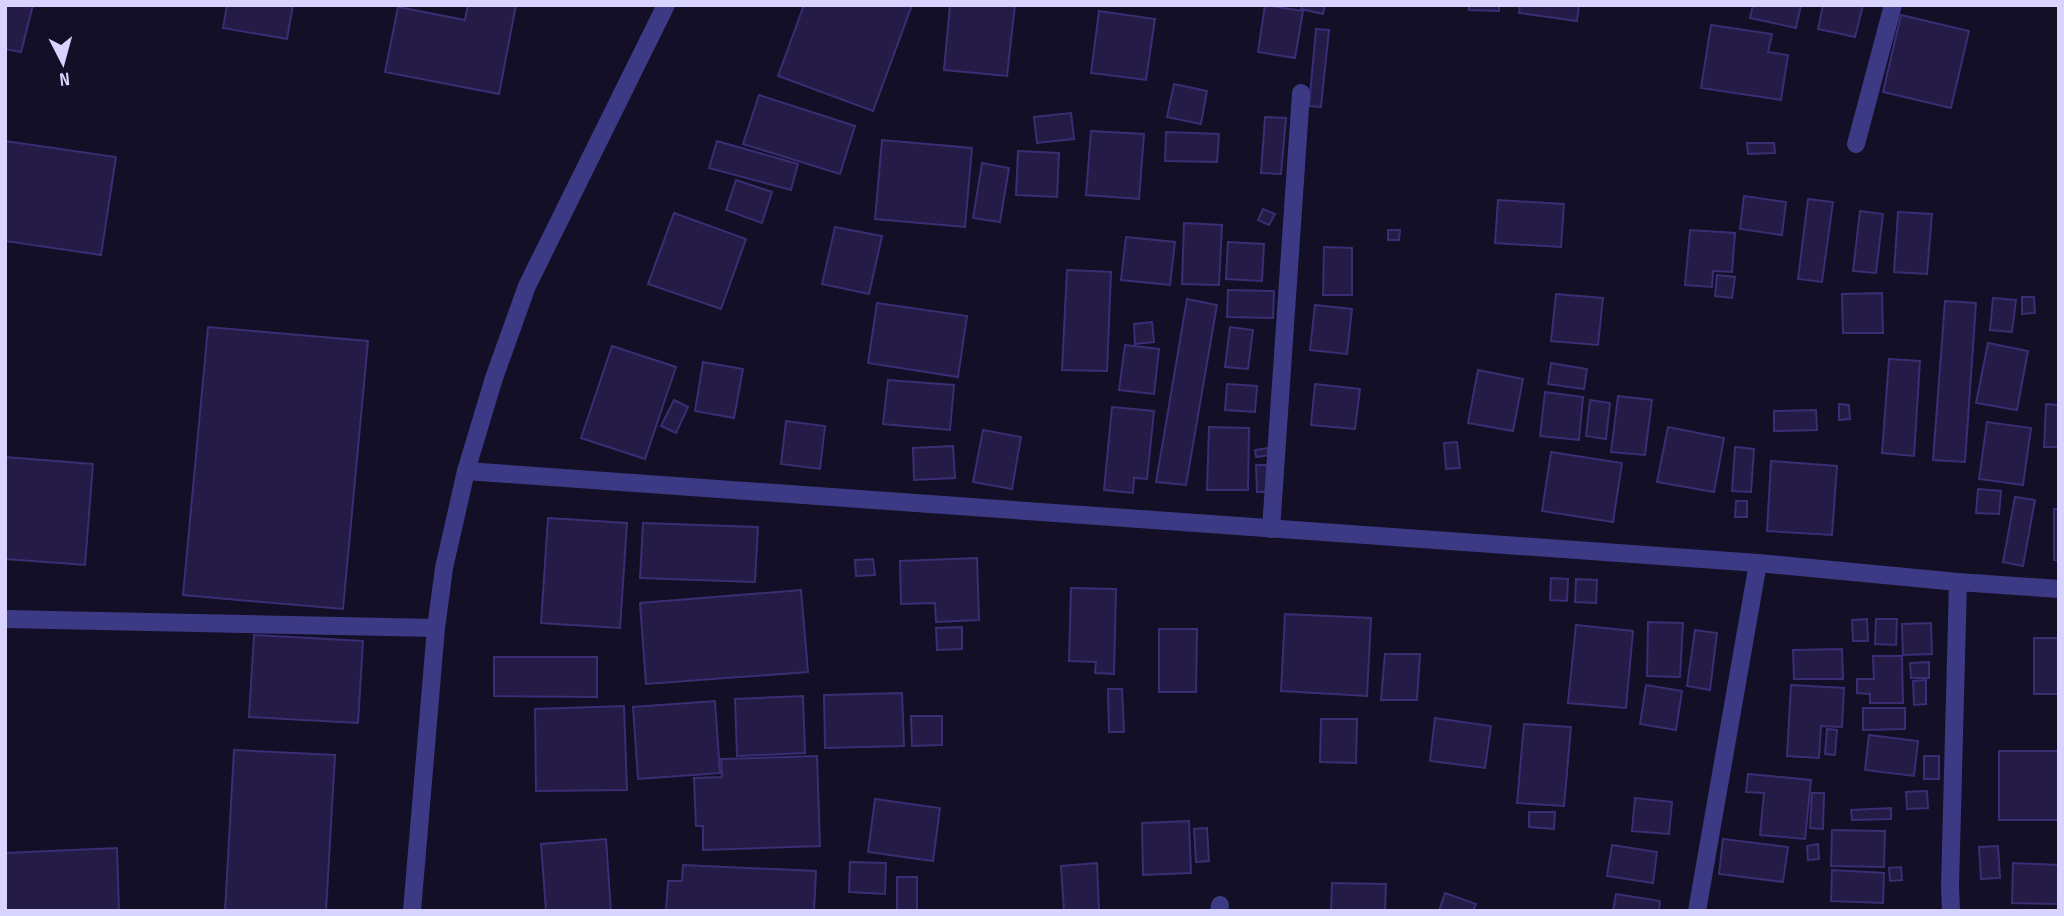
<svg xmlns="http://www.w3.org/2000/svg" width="2064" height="916" viewBox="0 0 2064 916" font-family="'Sofia Sans Condensed',sans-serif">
	<rect width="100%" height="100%" fill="#130f26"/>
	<g fill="#241b47" stroke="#3b2d73" stroke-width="2">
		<path d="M5 5H33L21 52 5 49Z"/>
		<path d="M227 5H293L287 39 223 28Z"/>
		<path d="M468 5H516L499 94 385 72 398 7 465 20Z"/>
		<path d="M804 5H912L873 111 778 76Z"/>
		<path d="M950 5H1015L1007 76 944 70Z"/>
		<path d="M1265 5 1303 11 1295 58 1258 52Z"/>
		<path d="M1302 5H1325L1323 14 1301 9Z"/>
		<path d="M1469 5H1499V11L1469 10Z"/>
		<path d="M1520 5H1579L1577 21 1519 13Z"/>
		<path d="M1753 5H1801L1796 28 1750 18Z"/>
		<path d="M1823 5H1863L1855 37 1818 29Z"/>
		<path d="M1099 11 1155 19 1146 80 1091 73Z"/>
		<path d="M1901 15 1969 31 1951 108 1883 92Z"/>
		<path d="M1711 25 1772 34 1768 52 1788 55 1781 100 1701 88Z"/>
		<path d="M1316 29 1329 30 1321 107 1309 106Z"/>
		<path d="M1174 84 1207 91 1201 124 1167 117Z"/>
		<path d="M759 95 855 126 840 174 743 144Z"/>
		<path d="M1071 113 1074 139 1037 143 1034 117Z"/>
		<path d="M1265 117 1286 118 1281 174 1261 173Z"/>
		<path d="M1091 131 1144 134 1139 199 1086 195Z"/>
		<path d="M1166 132 1219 134 1217 162 1165 161Z"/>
		<path d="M882 140 972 148 965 227 875 219Z"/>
		<path d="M5 141 116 157 101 255 5 241Z"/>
		<path d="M717 141 798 164 791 190 709 168Z"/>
		<path d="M1747 143H1774L1775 153 1748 154Z"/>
		<path d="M1018 151 1059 153 1057 197 1016 195Z"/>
		<path d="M982 163 1009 168 1000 222 973 218Z"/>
		<path d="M736 180 772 192 762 223 726 210Z"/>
		<path d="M1744 196 1786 202 1782 235 1740 229Z"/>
		<path d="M1808 199 1833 202 1822 282 1798 279Z"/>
		<path d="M1498 200 1564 204 1561 247 1495 243Z"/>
		<path d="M1263 209 1275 214 1269 225 1258 220Z"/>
		<path d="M1860 211 1883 214 1876 273 1853 271Z"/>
		<path d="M1898 212 1932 214 1927 274 1894 272Z"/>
		<path d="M674 213 746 239 721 309 648 284Z"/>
		<path d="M1184 223 1222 225 1219 285 1182 284Z"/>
		<path d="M835 227 882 236 869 294 822 284Z"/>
		<path d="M1388 230H1400L1399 240H1388Z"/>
		<path d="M1690 230 1735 233 1732 272 1713 271 1712 287 1685 285Z"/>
		<path d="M1126 237 1175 242 1170 285 1121 280Z"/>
		<path d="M1228 242 1264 244 1262 281 1226 279Z"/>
		<path d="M1324 247 1352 248V295H1323Z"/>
		<path d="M1067 270 1111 272 1107 371 1062 370Z"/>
		<path d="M1717 275 1735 277 1732 298 1715 296Z"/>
		<path d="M1228 290 1274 291 1273 318 1227 317Z"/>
		<path d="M1882 293 1883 333H1843L1842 294Z"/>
		<path d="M1556 294 1603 298 1598 345 1551 341Z"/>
		<path d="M2022 297H2034L2035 313 2022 314Z"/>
		<path d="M1993 298 2016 300 2012 332 1990 330Z"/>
		<path d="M1187 299 1217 305 1186 485 1156 482Z"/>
		<path d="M1945 301 1976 303 1965 462 1933 460Z"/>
		<path d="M877 303 967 316 958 377 868 363Z"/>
		<path d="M1315 305 1352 309 1347 354 1310 350Z"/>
		<path d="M1152 322 1154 342 1135 344 1134 324Z"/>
		<path d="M208 327 368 341 343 609 183 595Z"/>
		<path d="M1230 327 1253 330 1248 369 1225 367Z"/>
		<path d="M1988 343 2028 351 2017 410 1976 403Z"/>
		<path d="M1125 345 1159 349 1154 394 1119 390Z"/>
		<path d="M612 346 676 367 645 459 581 438Z"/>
		<path d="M1889 359 1920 361 1914 456 1882 453Z"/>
		<path d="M703 362 743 369 734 418 695 411Z"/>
		<path d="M1551 363 1587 369 1584 389 1548 384Z"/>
		<path d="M1478 370 1523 379 1513 431 1468 423Z"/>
		<path d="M888 380 954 385 950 430 883 424Z"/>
		<path d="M1227 384 1257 386 1255 412 1225 410Z"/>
		<path d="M1315 384 1360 389 1355 429 1311 425Z"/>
		<path d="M1545 392 1583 397 1579 440 1540 436Z"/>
		<path d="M1618 396 1652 400 1645 455 1611 452Z"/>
		<path d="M674 400 688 407 676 433 661 426Z"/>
		<path d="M1590 400 1610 403 1606 439 1586 436Z"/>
		<path d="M1839 404 1849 405 1850 419 1839 420Z"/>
		<path d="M2046 404 2059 405V447H2044Z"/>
		<path d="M1112 407 1154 411 1147 479 1134 478 1133 493 1104 490Z"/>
		<path d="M1816 410 1817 430 1774 431V411Z"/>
		<path d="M786 421 825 426 820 469 781 464Z"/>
		<path d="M1987 422 2031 428 2023 485 1979 479Z"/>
		<path d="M1209 427 1249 428 1248 490H1207Z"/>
		<path d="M1668 427 1724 438 1714 492 1657 482Z"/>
		<path d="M983 430 1021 437 1012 489 973 482Z"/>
		<path d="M1457 442 1460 468 1446 469 1444 443Z"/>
		<path d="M953 446 955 478 914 480 913 448Z"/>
		<path d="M1735 447 1754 449 1751 492 1732 491Z"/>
		<path d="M1269 448 1270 455 1256 457 1255 450Z"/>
		<path d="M1551 452 1622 463 1613 522 1542 511Z"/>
		<path d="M5 457 93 464 85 565 5 559Z"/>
		<path d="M1771 461 1837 466 1832 535 1767 531Z"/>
		<path d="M1256 465H1267L1268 492H1257Z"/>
		<path d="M1978 489 2001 491 1999 514 1976 513Z"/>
		<path d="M2015 497 2035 500 2023 566 2003 562Z"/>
		<path d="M1736 501H1747V517H1735Z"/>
		<rect x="2054" y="509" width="5" height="51"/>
		<path d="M548 518 627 523 620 628 541 623Z"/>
		<path d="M643 523 758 527 755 582 640 578Z"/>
		<path d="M977 558 979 620 936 622 935 603 901 604 900 561Z"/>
		<path d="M873 559 875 575 856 576 855 560Z"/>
		<path d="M1551 578 1568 579 1567 601 1550 600Z"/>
		<path d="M1576 579 1597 580 1596 603 1575 602Z"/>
		<path d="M1071 588 1116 589 1114 674 1095 673 1096 662 1069 661Z"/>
		<path d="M801 590 808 672 646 684 640 603Z"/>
		<path d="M1285 614 1371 618 1367 696 1281 691Z"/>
		<path d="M1867 619 1868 641H1853L1852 620Z"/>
		<path d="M1876 619H1897L1896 645 1875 644Z"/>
		<path d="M1648 622 1683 623 1680 677 1647 676Z"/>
		<path d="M1931 623 1932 654 1903 655 1902 624Z"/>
		<path d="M1576 625 1633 631 1626 708 1568 703Z"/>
		<path d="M962 627V649L937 650 936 628Z"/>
		<path d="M1159 629H1197L1196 692H1159Z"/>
		<path d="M1695 630 1717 633 1710 690 1687 686Z"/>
		<path d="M254 635 363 641 358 723 249 717Z"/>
		<rect x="2034" y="638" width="25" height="56"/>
		<path d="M1842 649 1843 679H1794L1793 650Z"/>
		<path d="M1385 654H1420L1417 700H1381Z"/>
		<path d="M1873 656H1902L1903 703H1870V694L1857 693V679H1874Z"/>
		<path d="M494 657H597V697L494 696Z"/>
		<path d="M1929 662V678H1911L1910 663Z"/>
		<path d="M1926 680V704L1914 705 1913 681Z"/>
		<path d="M1646 685 1682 691 1676 730 1640 724Z"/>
		<path d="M1791 685 1844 688 1842 727 1821 726 1819 758 1787 756Z"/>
		<path d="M1108 689H1122L1124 732H1109Z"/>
		<path d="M902 693 904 746 825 748 824 695Z"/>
		<path d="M803 696 805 753 737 756 735 699Z"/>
		<path d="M715 701 720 773 638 779 633 707Z"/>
		<path d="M624 706 627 790 536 791 535 709Z"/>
		<path d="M1863 708H1905V729L1863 730Z"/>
		<path d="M911 716H942V745L912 746Z"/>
		<path d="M1435 718 1491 726 1485 768 1430 761Z"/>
		<path d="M1321 719H1357L1356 763 1320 762Z"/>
		<path d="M1524 724 1571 727 1564 806 1517 803Z"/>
		<path d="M1827 729 1837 730 1835 755 1825 754Z"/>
		<path d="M1869 735 1918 741 1914 776 1865 770Z"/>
		<path d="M234 750 335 755 326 911H225Z"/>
		<rect x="1999" y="751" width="60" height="69"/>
		<path d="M817 756 820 846 703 850V826H696L694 778 722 777 721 759Z"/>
		<rect x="1924" y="756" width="15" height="23"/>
		<path d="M1748 774 1811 780 1805 839 1760 835 1764 793 1746 792Z"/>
		<path d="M1927 791 1928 808 1907 809 1906 792Z"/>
		<path d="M1812 793H1824L1823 829 1810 828Z"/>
		<path d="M1635 798 1672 802 1669 834 1632 831Z"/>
		<path d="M875 799 940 808 933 861 868 852Z"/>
		<path d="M1891 808V819L1852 820 1851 810Z"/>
		<path d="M1529 812H1555L1554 829 1529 827Z"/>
		<path d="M1189 821 1191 873 1143 875 1142 823Z"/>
		<path d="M1207 828 1209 861 1196 862 1194 829Z"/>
		<path d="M1832 830 1885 831 1884 867 1831 866Z"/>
		<path d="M606 839 611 911H546L541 844Z"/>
		<path d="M1723 839 1788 847 1783 882 1719 874Z"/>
		<path d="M1818 844 1819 859 1808 860 1807 846Z"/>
		<path d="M1612 845 1657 852 1653 883 1607 876Z"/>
		<path d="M1998 846 2000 878 1981 879 1979 847Z"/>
		<path d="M117 848 119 911H5V853Z"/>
		<path d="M850 862 886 863 885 894 849 892Z"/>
		<path d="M1097 863 1099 911H1064L1061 866Z"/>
		<path d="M2013 863 2059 865V904L2012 903Z"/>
		<path d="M683 865 816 871 814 911H666L668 881H682Z"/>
		<path d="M1901 867 1902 880 1890 881 1889 868Z"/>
		<path d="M1832 870 1884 873 1883 903 1831 901Z"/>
		<rect x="897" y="877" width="20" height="34"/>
		<path d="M1332 883 1386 884 1385 911H1331Z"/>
		<path d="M1445 893 1476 904 1473 911H1439Z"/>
		<path d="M1616 894 1660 901 1659 911H1613Z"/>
	</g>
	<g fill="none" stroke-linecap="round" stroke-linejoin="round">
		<g stroke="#3d3a85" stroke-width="18">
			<path d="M1856 144 1893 5"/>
			<path d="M466 471 1758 563 1958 582 2059 589"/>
			<path d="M1271 529 1301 93"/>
			<path d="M5 619 436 628"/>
			<path d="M412 911 436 628 444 568 466 471 494 378 527 286 666 5"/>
			<path d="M1219 911 1220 905"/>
			<path d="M1697 911 1758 563"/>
			<path d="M1951 911 1950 887 1958 582"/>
		</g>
	</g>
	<rect width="2064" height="916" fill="none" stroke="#d9d4ff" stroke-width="14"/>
	<g transform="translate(63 63) rotate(174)" stroke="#130f26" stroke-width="5" paint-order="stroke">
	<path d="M0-5L12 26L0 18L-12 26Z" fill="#d9d4ff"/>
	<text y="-10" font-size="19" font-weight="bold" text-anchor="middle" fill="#d9d4ff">N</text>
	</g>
</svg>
